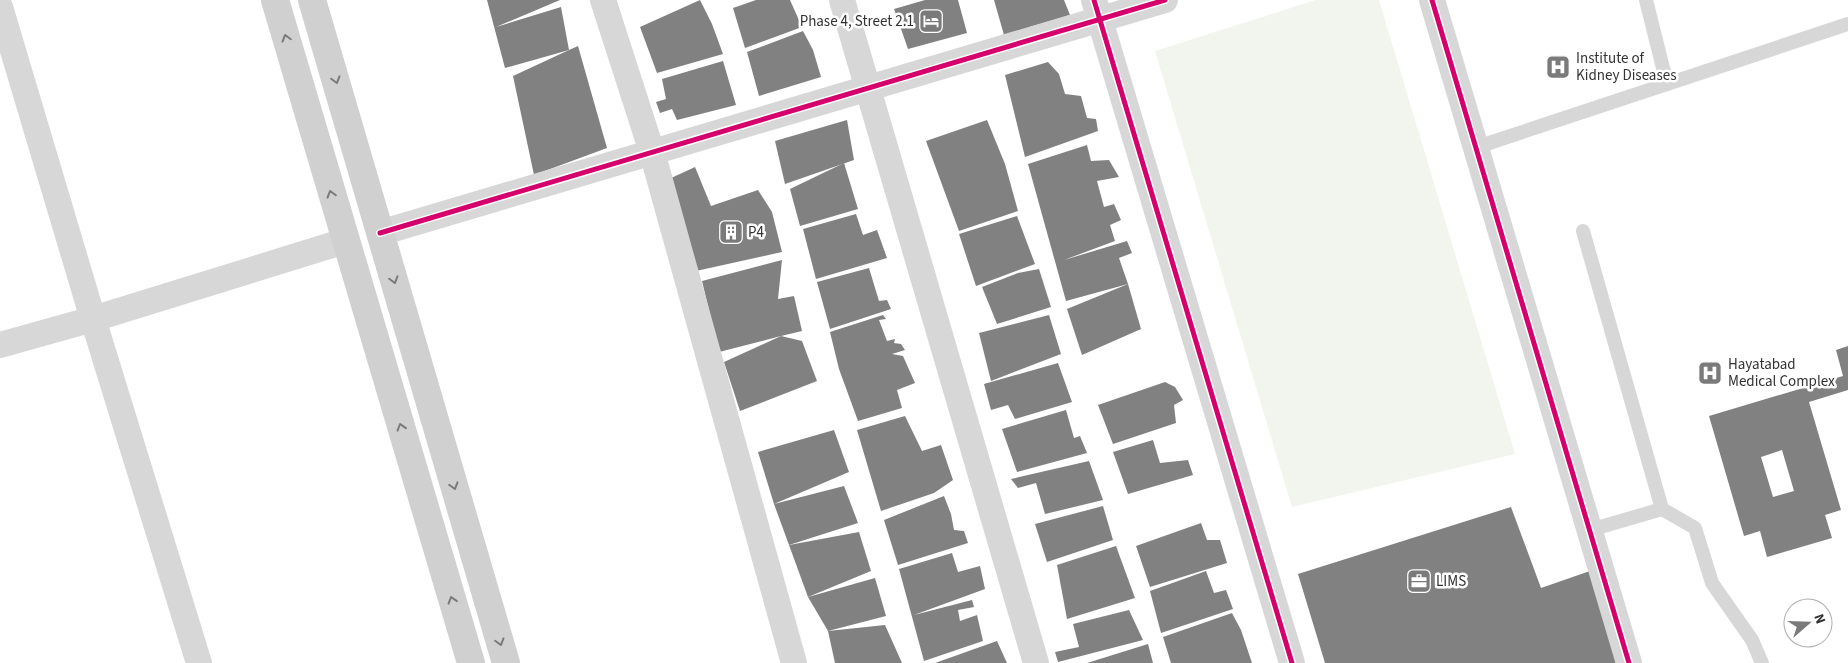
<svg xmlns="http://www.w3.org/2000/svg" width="1848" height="663" viewBox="0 0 1848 663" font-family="'Source Sans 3',sans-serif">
	<rect width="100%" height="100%" fill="#fff"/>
	<path fill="#f1f5ed" d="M1316 0H1379L1515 454 1292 507 1155 51Z"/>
	<g fill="#818181" fill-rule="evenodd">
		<path d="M487 0H560L496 27 561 7 569 50 578 46 607 148 534 175 513 76 569 50 505 68Z"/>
		<path d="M700 0 712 24 723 54 657 73 640 27Z"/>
		<path d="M756 0H790L802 27 745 48 733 8Z"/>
		<path d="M925 0H958L967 33 908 49 894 9Z"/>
		<path d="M994 0H1064L1070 15 1004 35Z"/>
		<path d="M803 31 813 50 821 77 759 96 747 52Z"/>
		<path d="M723 61 736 105 677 120 672 109 660 113 656 102 666 99 662 79Z"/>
		<path d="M1048 62 1059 74 1065 94 1081 96 1087 118 1096 119 1098 131 1025 157 1005 75Z"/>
		<path d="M847 120 854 160 785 184 775 141Z"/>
		<path d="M987 120 1005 164 1018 211 959 231 926 141Z"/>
		<path d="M1087 145 1091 161 1109 160 1119 177 1097 181 1104 207 1114 204 1121 220 1110 225 1115 241 1064 260 1127 241 1132 253 1119 258 1128 284 1066 301 1028 164Z"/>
		<path d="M844 163 858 209 800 226 790 189Z"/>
		<path d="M695 167 711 206 758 190 772 212 782 252 696 271 669 179Z"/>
		<path d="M856 214 863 235 877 230 887 258 816 279 803 229Z"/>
		<path d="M1017 216 1035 264 976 286 959 234Z"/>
		<path d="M782 260 778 299 794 296 802 331 781 336 802 341 817 381 740 411 724 362 781 336 719 352 702 281Z"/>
		<path d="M869 268 879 301 887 300 891 309 830 329 817 282Z"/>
		<path d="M1039 269 1051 307 997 324 982 287 1018 273Z"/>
		<path d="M1128 284 1141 329 1082 355 1067 309Z"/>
		<path d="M883 315 886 319 879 320 887 341 895 339 894 343 901 344 905 350 892 354 903 356 915 383 897 390 902 408 858 421 839 369 830 332Z"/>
		<path d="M1049 315 1061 354 991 381 979 333Z"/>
		<path d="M1848 346V390L1809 402 1841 510 1825 515 1832 538 1767 557 1760 531 1744 536 1709 416 1843 376 1836 350ZM1782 450 1794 491 1773 497 1761 457Z"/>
		<path d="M1058 363 1072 402 1015 419 1008 405 991 410 984 384Z"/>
		<path d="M1165 382 1175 387 1183 400 1174 405 1176 423 1113 444 1098 405Z"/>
		<path d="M1066 410 1074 438 1080 436 1087 453 1017 472 1002 429Z"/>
		<path d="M905 416 922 451 941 445 953 480 934 493 881 511 857 430Z"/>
		<path d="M834 430 849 472 774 504 844 486 858 523 789 545 774 504 758 452Z"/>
		<path d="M1153 440 1160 463 1188 460 1193 475 1128 494 1113 452Z"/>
		<path d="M1089 461 1103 500 1045 514 1036 483 1018 488 1011 479Z"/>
		<path d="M944 496 951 514 954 530 964 531 968 543 898 565 884 520Z"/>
		<path d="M1103 506 1113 540 1047 562 1035 524Z"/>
		<path d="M1511 507 1541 588 1590 571 1617 663H1325L1298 574Z"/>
		<path d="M1201 523 1207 540H1220L1227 563 1150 587 1136 546Z"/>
		<path d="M859 532 871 571 808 597 789 545Z"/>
		<path d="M1116 546 1135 598 1067 619 1057 565Z"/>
		<path d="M952 553 958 572 980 566 985 589 914 615 972 600 974 607 958 610 960 621 977 615 983 641 924 661 899 569Z"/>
		<path d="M1206 571 1214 593 1226 590 1233 609 1161 633 1150 591Z"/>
		<path d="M875 578 886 616 828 631 885 625 902 663H835L828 631 808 597Z"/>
		<path d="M1129 610 1143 640 1058 662 1055 652 1079 647 1073 624Z"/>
		<path d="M1232 613 1241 630 1252 663H1171L1163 637Z"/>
		<path d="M997 641 1007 663H935Z"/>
		<path d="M1148 644 1153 663H1087Z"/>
	</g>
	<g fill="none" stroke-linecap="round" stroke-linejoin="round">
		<g stroke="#d7d7d7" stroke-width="14">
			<path d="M1646 0 1667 84"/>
			<path d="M1477 147 1848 24"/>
			<path d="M1583 231 1662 509 1590 530"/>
			<path d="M1662 509 1695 528 1712 583 1752 640 1762 663"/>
		</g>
		<g stroke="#d7d7d7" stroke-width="26">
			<path d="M603 0 652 152 794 663"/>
			<path d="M842 0 1036 663"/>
			<path d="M1094 0 1292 663"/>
			<path d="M1432 0 1629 663"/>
			<path d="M0 7 93 319 199 663"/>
			<path d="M380 233 1165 0"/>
			<path d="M0 345 93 319 345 241"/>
		</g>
		<g stroke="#d0d0d0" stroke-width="28">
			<path d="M275 0 471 663"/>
			<path d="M312 0 506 663"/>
		</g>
		<g stroke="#fff" stroke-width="8">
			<g id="cycleway">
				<path d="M1094 0 1292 663"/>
				<path d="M1432 0 1629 663"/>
				<path d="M380 233 1165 0"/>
			</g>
		</g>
		<use href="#cycleway" stroke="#d6006c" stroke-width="5"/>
	</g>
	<defs><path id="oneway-chevron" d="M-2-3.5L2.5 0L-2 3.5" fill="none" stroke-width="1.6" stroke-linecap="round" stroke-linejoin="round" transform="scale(1.25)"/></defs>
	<g stroke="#7a7a7a">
		<use href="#oneway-chevron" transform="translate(286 38) rotate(-106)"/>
		<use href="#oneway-chevron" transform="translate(336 80) rotate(74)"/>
		<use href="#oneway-chevron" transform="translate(331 194) rotate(-106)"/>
		<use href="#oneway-chevron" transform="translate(394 280) rotate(74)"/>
		<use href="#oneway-chevron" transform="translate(401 427) rotate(-107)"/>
		<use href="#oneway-chevron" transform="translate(454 486) rotate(74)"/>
		<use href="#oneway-chevron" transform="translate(452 600) rotate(-107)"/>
		<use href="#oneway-chevron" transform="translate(500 642) rotate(74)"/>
	</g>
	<defs>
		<g id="hotel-square" transform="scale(1.25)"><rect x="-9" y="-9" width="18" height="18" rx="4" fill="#7a7a7a" stroke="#fff"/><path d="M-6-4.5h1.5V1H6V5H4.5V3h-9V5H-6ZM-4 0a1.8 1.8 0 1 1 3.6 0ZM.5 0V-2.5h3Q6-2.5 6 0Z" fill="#fff"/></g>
		<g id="hospital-square" transform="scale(1.25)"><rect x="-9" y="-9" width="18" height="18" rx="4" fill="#7a7a7a" stroke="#fff"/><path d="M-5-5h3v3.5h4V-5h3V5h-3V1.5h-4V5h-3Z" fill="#fff"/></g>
		<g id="building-square" transform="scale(1.25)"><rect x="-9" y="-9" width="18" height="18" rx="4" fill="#7a7a7a" stroke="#fff"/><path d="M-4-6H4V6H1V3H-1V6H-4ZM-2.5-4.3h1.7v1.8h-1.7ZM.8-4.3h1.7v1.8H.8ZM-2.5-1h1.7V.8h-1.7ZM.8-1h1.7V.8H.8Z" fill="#fff"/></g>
		<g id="office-square" transform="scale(1.25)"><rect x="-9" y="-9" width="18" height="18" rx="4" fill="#7a7a7a" stroke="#fff"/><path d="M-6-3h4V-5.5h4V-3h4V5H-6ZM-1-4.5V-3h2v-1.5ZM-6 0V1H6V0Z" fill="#fff"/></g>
	</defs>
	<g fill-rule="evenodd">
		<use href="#hotel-square" x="931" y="21"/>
		<use href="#hospital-square" x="1558" y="67"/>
		<use href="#building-square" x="731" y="232"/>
		<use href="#hospital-square" x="1710" y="373"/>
		<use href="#office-square" x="1419" y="581"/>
	</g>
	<g text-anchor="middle" stroke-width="5" stroke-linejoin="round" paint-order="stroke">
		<g font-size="15" fill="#333" stroke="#fff" text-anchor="start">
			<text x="914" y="26" text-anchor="end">Phase 4, Street 2.1</text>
			<text x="1576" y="63">Institute of<tspan x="1576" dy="17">Kidney Diseases</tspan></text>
			<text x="748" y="237">P4</text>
			<text x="1728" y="369">Hayatabad<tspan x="1728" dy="17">Medical Complex</tspan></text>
			<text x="1436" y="586">LIMS</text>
		</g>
	</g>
	<g transform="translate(1808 623) rotate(70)"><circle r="24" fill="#ffffff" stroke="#adadad"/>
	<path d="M0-4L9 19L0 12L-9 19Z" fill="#7a7a7a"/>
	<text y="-8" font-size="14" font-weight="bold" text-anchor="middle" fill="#333333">N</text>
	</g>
</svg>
